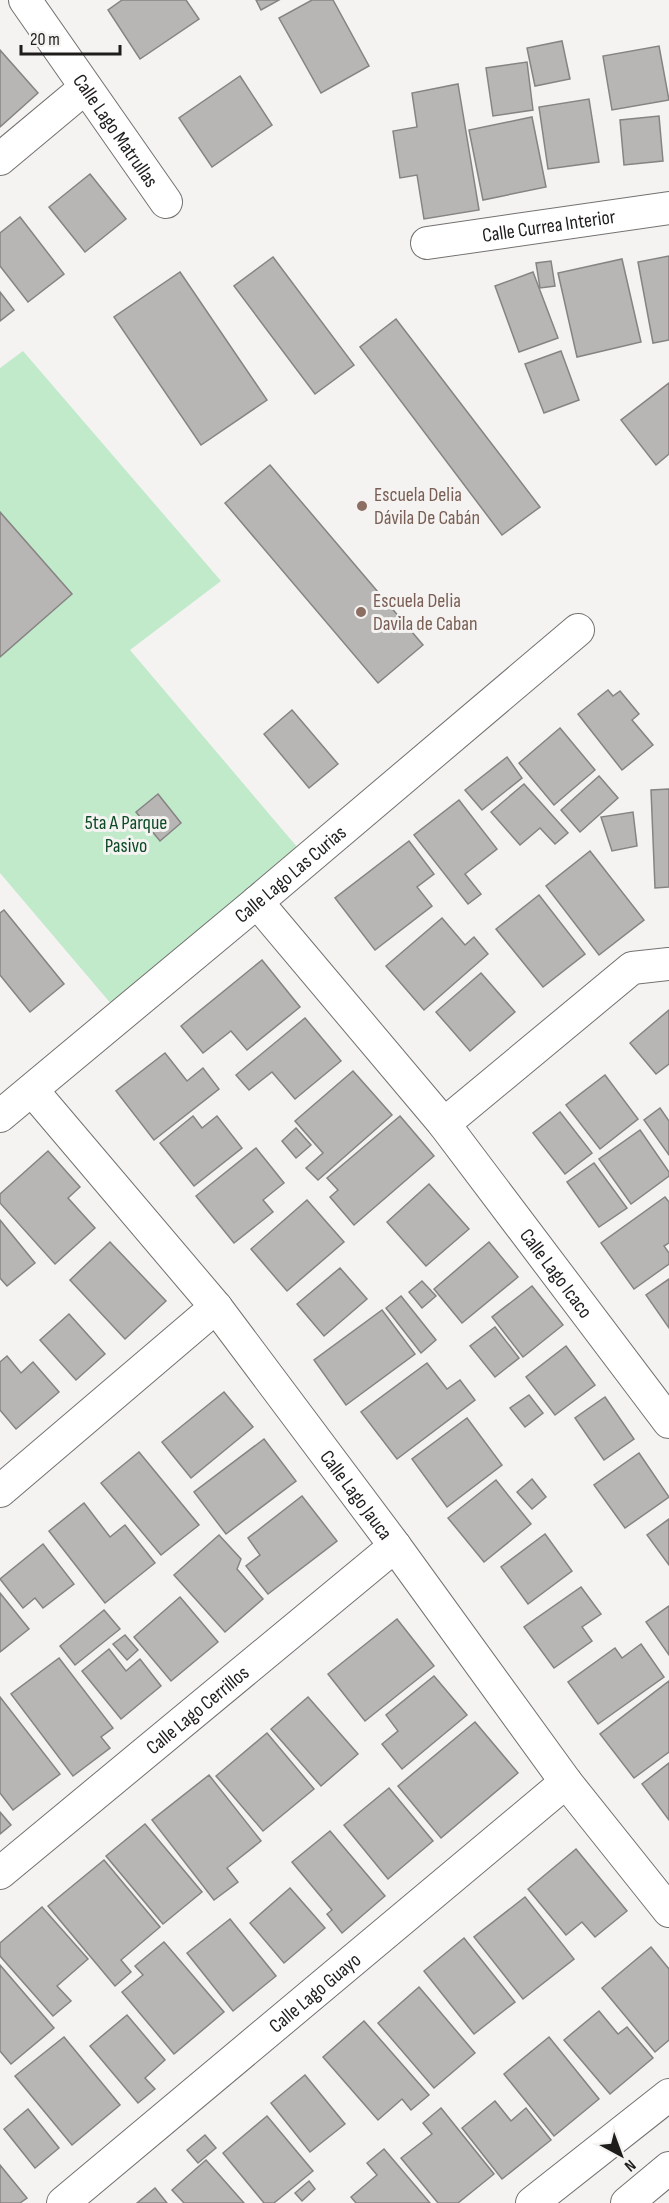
<svg xmlns="http://www.w3.org/2000/svg" width="669" height="2203" viewBox="0 0 669 2203" font-family="'Sofia Sans Condensed',sans-serif">
	<rect width="100%" height="100%" fill="#f5f3f1"/>
	<path fill="#c1eacb" d="M23 351 221 581 130 650 298 848 112 1005 0 873V368Z"/>
	<g fill="#b8b6b4" stroke="#868482" stroke-width="1.5">
		<path d="M122 0H186L199 19 140 59 108 10Z"/>
		<path d="M256 0H279L261 10Z"/>
		<path d="M312 0H333L369 66 321 93 279 18Z"/>
		<path d="M562 41 570 79 535 86 527 48Z"/>
		<path d="M659 46 669 100 612 110 603 56Z"/>
		<path d="M0 50 38 93 0 127Z"/>
		<path d="M527 62 533 110 493 116 486 68Z"/>
		<path d="M240 76 272 125 212 167 179 118Z"/>
		<path d="M458 84 479 210 424 219 417 175 400 178 393 131 417 127 412 93Z"/>
		<path d="M589 99 599 162 548 169 539 107Z"/>
		<path d="M659 116 663 161 624 165 620 120Z"/>
		<path d="M532 117 546 187 483 200 469 130Z"/>
		<path d="M90 174 126 219 85 252 49 207Z"/>
		<path d="M20 217 64 274 28 302 0 266V233Z"/>
		<path d="M669 256V340L653 343 638 262Z"/>
		<path d="M273 257 354 365 315 394 234 286Z"/>
		<path d="M622 259 641 342 577 357 558 273Z"/>
		<path d="M551 261 555 286 540 288 536 263Z"/>
		<path d="M180 272 267 400 201 445 114 317Z"/>
		<path d="M533 272 558 338 519 352 495 286Z"/>
		<path d="M0 292 14 310 0 321Z"/>
		<path d="M396 319 540 507 502 535 360 347Z"/>
		<path d="M561 351 579 400 544 413 525 364Z"/>
		<path d="M669 383V454L656 465 621 420Z"/>
		<path d="M270 465 423 645 378 683 225 503Z"/>
		<path d="M0 512 72 594 0 657Z"/>
		<path d="M608 690 613 696 620 691 639 714 632 720 653 745 622 770 578 714Z"/>
		<path d="M292 710 338 764 309 788 264 734Z"/>
		<path d="M560 728 595 770 554 805 519 763Z"/>
		<path d="M507 757 522 778 482 810 465 790Z"/>
		<path d="M599 776 618 798 580 832 561 810Z"/>
		<path d="M524 784 568 833 555 844 540 828 520 845 491 812Z"/>
		<path d="M669 789V887L655 888 651 790Z"/>
		<path d="M158 794 181 823 160 841 136 812Z"/>
		<path d="M459 800 497 849 465 874 481 894 468 904 414 835Z"/>
		<path d="M633 812 637 846 612 851 601 817Z"/>
		<path d="M409 841 434 874 417 887 432 906 375 950 335 898Z"/>
		<path d="M590 851 644 920 599 955 546 886Z"/>
		<path d="M539 895 585 954 543 987 496 929Z"/>
		<path d="M4 910 64 984 30 1012 0 975V913Z"/>
		<path d="M442 918 465 945 474 937 488 954 424 1010 386 966Z"/>
		<path d="M262 960 300 1007 247 1050 231 1031 203 1053 181 1026Z"/>
		<path d="M481 973 515 1012 470 1051 436 1012Z"/>
		<path d="M669 1010V1064L656 1074 630 1043Z"/>
		<path d="M305 1018 341 1061 295 1099 272 1072 249 1090 236 1075Z"/>
		<path d="M165 1053 187 1081 203 1068 219 1089 154 1140 116 1091Z"/>
		<path d="M353 1071 392 1115 318 1180 306 1168 323 1153 295 1121Z"/>
		<path d="M605 1075 638 1119 600 1149 566 1105Z"/>
		<path d="M660 1108 669 1121V1155L644 1120Z"/>
		<path d="M560 1112 592 1153 565 1174 533 1133Z"/>
		<path d="M193 1116 202 1128 217 1116 242 1148 194 1186 160 1143Z"/>
		<path d="M400 1116 434 1156 354 1225 330 1197 338 1190 327 1178Z"/>
		<path d="M296 1128 311 1145 296 1158 282 1141Z"/>
		<path d="M640 1130 669 1172V1176L631 1204 599 1159Z"/>
		<path d="M256 1148 284 1183 263 1200 273 1212 234 1243 196 1196Z"/>
		<path d="M48 1151 80 1187 68 1198 95 1228 55 1264 0 1203V1194Z"/>
		<path d="M594 1163 627 1208 599 1227 567 1182Z"/>
		<path d="M429 1184 469 1229 426 1266 387 1222Z"/>
		<path d="M665 1197 669 1202V1243L664 1246 669 1253V1264L634 1289 601 1243Z"/>
		<path d="M307 1200 344 1242 287 1291 251 1249Z"/>
		<path d="M0 1220 35 1263 7 1286 0 1278Z"/>
		<path d="M110 1242 166 1301 125 1339 70 1280Z"/>
		<path d="M489 1242 518 1277 462 1323 434 1289Z"/>
		<path d="M340 1268 367 1299 324 1336 297 1304Z"/>
		<path d="M669 1279V1328L646 1295Z"/>
		<path d="M422 1281 436 1296 422 1308 409 1292Z"/>
		<path d="M532 1286 563 1325 523 1357 492 1317Z"/>
		<path d="M401 1296 436 1340 421 1353 386 1308Z"/>
		<path d="M382 1310 415 1354 346 1405 314 1360Z"/>
		<path d="M69 1314 105 1354 76 1380 40 1340Z"/>
		<path d="M495 1327 519 1358 495 1377 470 1346Z"/>
		<path d="M566 1346 595 1385 555 1415 526 1377Z"/>
		<path d="M7 1356 21 1373 33 1362 59 1392 16 1429 0 1410V1362Z"/>
		<path d="M427 1363 447 1389 460 1380 475 1400 397 1459 361 1412Z"/>
		<path d="M224 1392 253 1427 191 1478 162 1442Z"/>
		<path d="M529 1395 543 1413 525 1427 510 1408Z"/>
		<path d="M605 1397 634 1439 604 1460 575 1418Z"/>
		<path d="M467 1418 502 1465 447 1507 412 1459Z"/>
		<path d="M264 1439 296 1481 226 1534 194 1492Z"/>
		<path d="M139 1452 199 1525 161 1555 101 1483Z"/>
		<path d="M639 1453 669 1497 625 1528 594 1485Z"/>
		<path d="M532 1479 546 1497 532 1509 517 1492Z"/>
		<path d="M496 1480 531 1524 484 1562 448 1518Z"/>
		<path d="M302 1496 337 1541 268 1594 246 1566 260 1555 248 1538Z"/>
		<path d="M84 1503 110 1537 125 1525 155 1563 105 1603 49 1531Z"/>
		<path d="M669 1519V1565L647 1535Z"/>
		<path d="M545 1534 572 1571 528 1604 501 1567Z"/>
		<path d="M219 1535 241 1559 237 1569 263 1599 225 1632 174 1575Z"/>
		<path d="M43 1544 74 1584 43 1608 35 1598 23 1608 0 1579Z"/>
		<path d="M581 1587 601 1614 582 1627 592 1641 554 1668 524 1627Z"/>
		<path d="M0 1593 29 1629 0 1652Z"/>
		<path d="M180 1597 218 1642 171 1681 134 1637Z"/>
		<path d="M669 1606V1655L646 1622Z"/>
		<path d="M104 1610 120 1629 75 1665 60 1646Z"/>
		<path d="M397 1619 434 1666 365 1721 328 1674Z"/>
		<path d="M125 1635 138 1650 127 1660 113 1644Z"/>
		<path d="M641 1644 664 1677 598 1724 568 1682 615 1648 622 1658Z"/>
		<path d="M109 1649 126 1671 140 1659 161 1686 121 1719 82 1671Z"/>
		<path d="M59 1658 113 1728 101 1737 110 1748 73 1776 11 1694Z"/>
		<path d="M434 1676 467 1715 402 1769 382 1744 398 1731 386 1715Z"/>
		<path d="M669 1681V1752L634 1778 600 1734Z"/>
		<path d="M0 1697 60 1774 13 1810 0 1793Z"/>
		<path d="M308 1697 358 1754 321 1786 271 1729Z"/>
		<path d="M475 1722 518 1773 441 1838 398 1786Z"/>
		<path d="M267 1733 314 1789 263 1831 216 1776Z"/>
		<path d="M669 1763V1820L642 1784Z"/>
		<path d="M209 1775 261 1841 227 1868 238 1882 214 1900 152 1820Z"/>
		<path d="M389 1788 433 1841 388 1879 344 1825Z"/>
		<path d="M0 1812 11 1825 0 1834Z"/>
		<path d="M145 1824 202 1892 163 1924 106 1856Z"/>
		<path d="M330 1831 385 1896 342 1933 327 1914 332 1910 292 1862Z"/>
		<path d="M576 1849 627 1911 595 1937 582 1922 566 1935 528 1889Z"/>
		<path d="M104 1860 160 1927 121 1960 131 1972 115 1986 48 1906Z"/>
		<path d="M290 1888 325 1928 284 1963 250 1923Z"/>
		<path d="M525 1897 574 1959 523 1999 474 1937Z"/>
		<path d="M42 1907 88 1959 57 1986 71 2001 53 2016 0 1956V1943Z"/>
		<path d="M230 1919 276 1976 233 2011 187 1953Z"/>
		<path d="M464 1938 515 2002 474 2034 424 1971Z"/>
		<path d="M164 1942 224 2012 174 2054 122 1992 143 1975 135 1966Z"/>
		<path d="M651 1947 669 1969V2040L655 2052 602 1988Z"/>
		<path d="M0 1965 54 2028 11 2064 0 2051Z"/>
		<path d="M419 1987 475 2053 434 2088 378 2023Z"/>
		<path d="M599 2011 618 2034 627 2027 653 2058 610 2094 564 2040Z"/>
		<path d="M127 2015 165 2060 145 2078 155 2089 138 2103 90 2046Z"/>
		<path d="M364 2021 429 2095 411 2110 402 2099 378 2120 323 2057Z"/>
		<path d="M64 2037 120 2105 72 2145 15 2076Z"/>
		<path d="M549 2037 599 2099 554 2136 504 2074Z"/>
		<path d="M305 2075 345 2124 310 2152 271 2103Z"/>
		<path d="M495 2101 511 2121 526 2108 551 2140 502 2179 462 2128Z"/>
		<path d="M441 2108 494 2174 458 2203H438L401 2158 432 2134 423 2123Z"/>
		<path d="M28 2109 59 2148 35 2168 4 2129Z"/>
		<path d="M267 2116 313 2171 274 2203H264L223 2153Z"/>
		<path d="M205 2135 216 2148 198 2163 187 2150Z"/>
		<path d="M384 2149 430 2203H356L351 2197 377 2175 367 2163Z"/>
		<path d="M206 2160 244 2203H184L172 2190Z"/>
		<path d="M0 2165 27 2198 20 2203H0Z"/>
		<path d="M309 2181 315 2189 302 2201 295 2193Z"/>
		<path d="M155 2188 167 2203H137Z"/>
	</g>
	<g fill="none" stroke-linecap="round" stroke-linejoin="round">
		<g stroke="#747170" stroke-width="34">
			<g id="minor">
				<path id="s1" d="M25 0 166 202"/>
				<path d="M0 159 85 88"/>
				<path id="s2" d="M427 243 669 208"/>
				<path id="s3" d="M257 902 444 1124 669 1422"/>
				<path id="s4" d="M32 1090 216 1307 395 1546 566 1782 669 1911"/>
				<path id="s5" d="M0 1116 257 902 578 630"/>
				<path d="M444 1124 632 968 669 964"/>
				<path d="M0 1491 216 1307"/>
				<path id="s6" d="M0 1873 395 1546"/>
				<path id="s7" d="M63 2203 566 1782"/>
				<path d="M532 2203 669 2095"/>
				<path d="M627 2203 669 2168"/>
			</g>
		</g>
		<use href="#minor" stroke="#fff" stroke-width="32"/>
	</g>
	<g fill="#8d6e63" stroke="#f5f3f1" stroke-width="2">
		<circle cx="362" cy="506" r="6"/>
		<circle cx="361" cy="612" r="6"/>
	</g>
	<g text-anchor="middle" stroke-width="6" stroke-linejoin="round" paint-order="stroke">
		<g font-size="20" fill="#1e1d1c" stroke="#f5f3f1">
			<text dy="7" stroke="none"><textPath href="#s1" startOffset="159">Calle Lago Matrullas</textPath></text>
			<text dy="7" stroke="none"><textPath href="#s2" startOffset="123">Calle Currea Interior</textPath></text>
			<text dy="7" stroke="none"><textPath href="#s5" startOffset="378">Calle Lago Las Curias</textPath></text>
			<text dy="7" stroke="none"><textPath href="#s3" startOffset="477">Calle Lago Icaco</textPath></text>
			<text dy="7" stroke="none"><textPath href="#s4" startOffset="519">Calle Lago Jauca</textPath></text>
			<text dy="7" stroke="none"><textPath href="#s6" startOffset="256">Calle Lago Cerrillos</textPath></text>
			<text dy="7" stroke="none"><textPath href="#s7" startOffset="328">Calle Lago Guayo</textPath></text>
		</g>
		<g font-size="20" fill="#785e54" stroke="#f5f3f1" text-anchor="start">
			<text x="374" y="501">Escuela Delia<tspan x="374" dy="23">Dávila De Cabán</tspan></text>
			<text x="373" y="607">Escuela Delia<tspan x="373" dy="23">Davila de Caban</tspan></text>
		</g>
		<g font-size="20" fill="#0c4b26" stroke="#f5f3f1">
			<text x="126" y="829">5ta A Parque<tspan x="126" dy="23">Pasivo</tspan></text>
		</g>
	</g>
	<g transform="translate(621 2155) rotate(139)" stroke="#f5f3f1" stroke-width="4.5" paint-order="stroke">
	<path d="M0-4.5L10 22L0 15L-10 22Z" fill="#1e1d1c"/>
	<text y="-9" font-size="16" font-weight="bold" text-anchor="middle" fill="#1e1d1c">N</text>
	</g>
	<path d="M21 45v9h99v-9" fill="none" stroke="#1e1d1c" stroke-width="3"/>
	<text x="30" y="45" font-size="18" fill="#1e1d1c" stroke="#f5f3f1" stroke-width="4.5" paint-order="stroke">20 m</text>
</svg>
